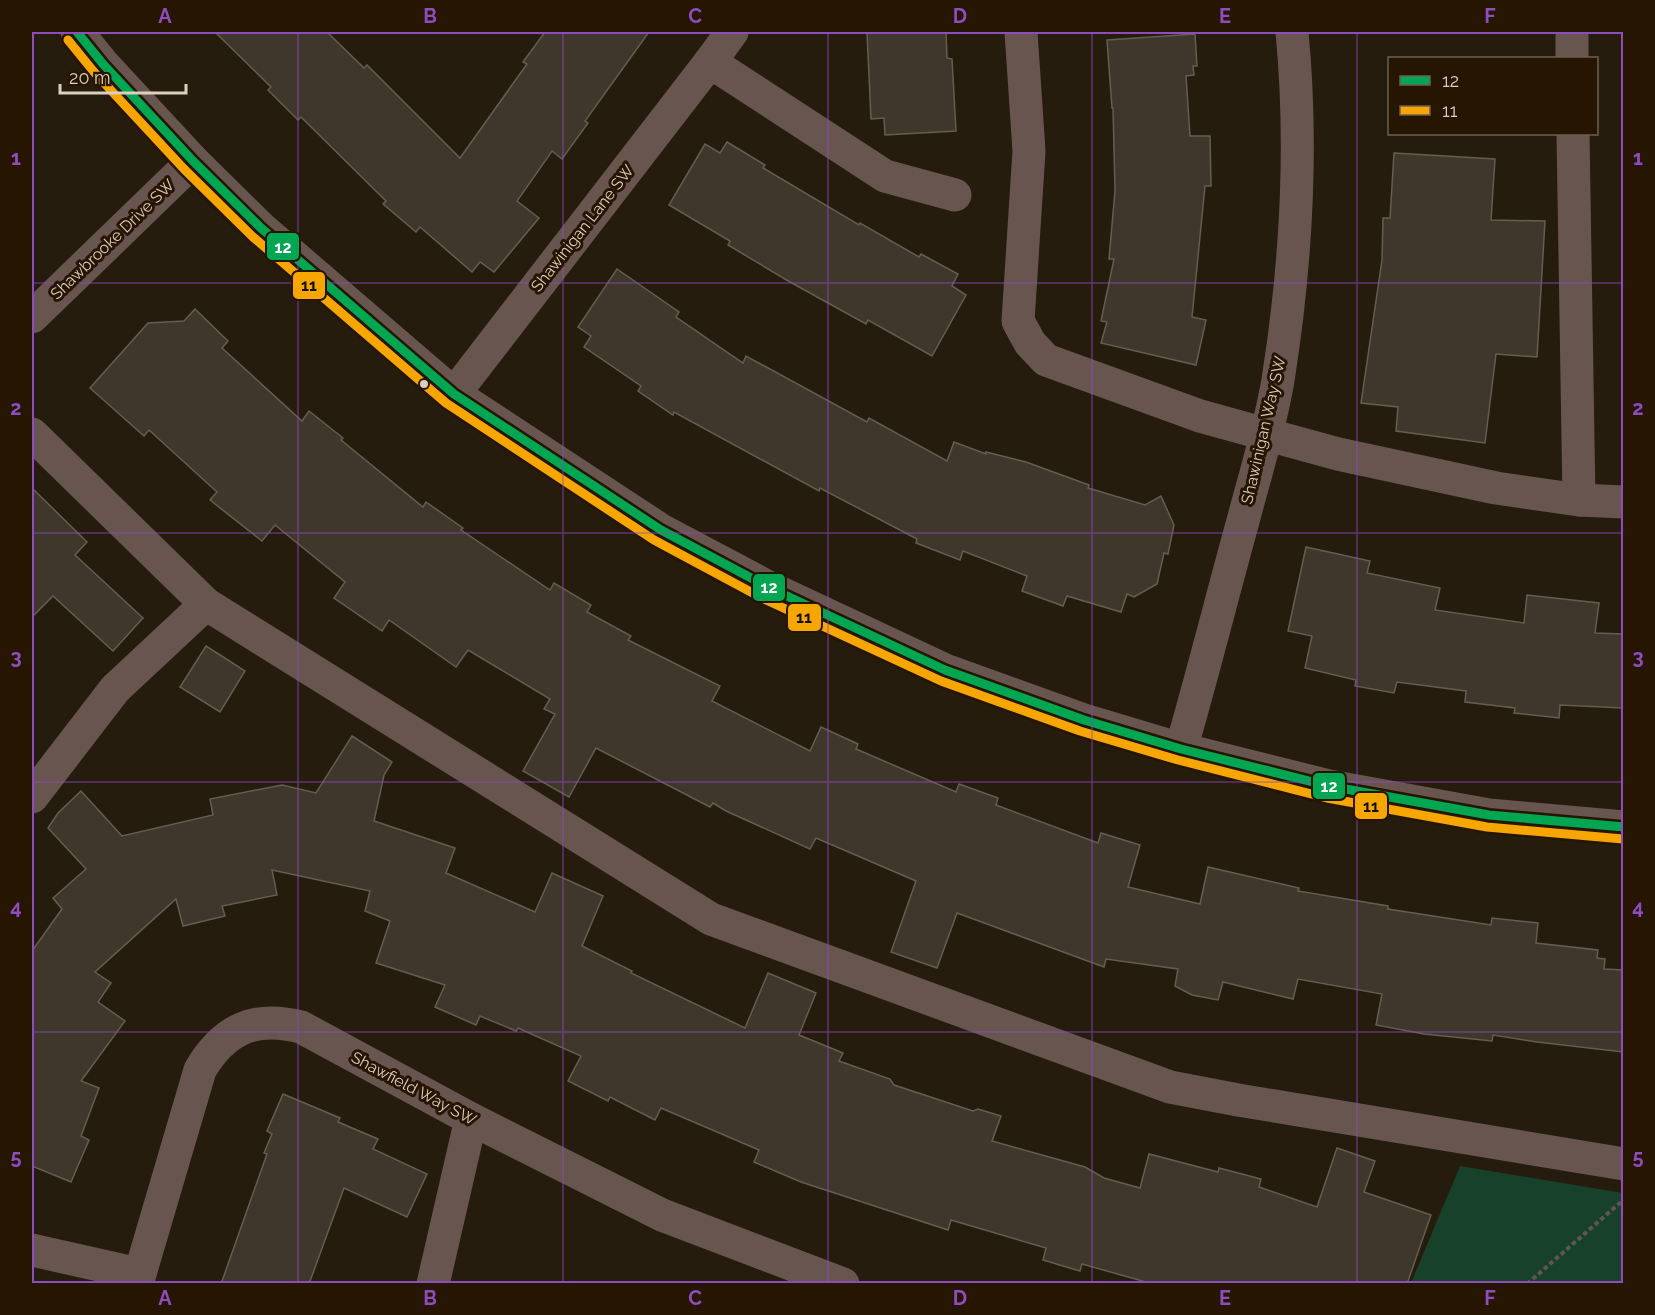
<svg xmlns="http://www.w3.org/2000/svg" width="1655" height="1315" viewBox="0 0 1655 1315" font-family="Raleway,sans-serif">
	<rect width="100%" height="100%" fill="#261c0e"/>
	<path fill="#17412a" d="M1460 1166 1623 1193V1283H1411Z"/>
	<g fill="#3f372c" stroke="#665d51" stroke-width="1.5">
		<path d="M215 32H327L364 68 367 65 460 158 527 64 523 62 545 32H649L585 121 588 123 562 159 552 151 517 201 539 218 494 272 480 262 472 272 420 227 416 232 383 204 386 201 301 117 298 120 268 90 271 87Z"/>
		<path d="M867 32H946L947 58 952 59 956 131 885 135 884 118 871 119Z"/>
		<path d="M1195 34 1197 66H1193L1194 75 1186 76 1190 136H1210L1211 186H1205L1192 317 1206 320 1196 365 1101 343 1107 322 1101 321 1114 259H1109L1115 191 1113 108H1112L1107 40Z"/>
		<path d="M727 142 765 165 763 168 859 225 860 223 919 257 921 254 958 274 952 286 966 295 932 356 868 320 866 324 790 282 728 245 730 241 669 205 705 144 720 153Z"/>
		<path d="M1394 153 1495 159 1491 220 1545 221 1537 357 1496 354 1485 443 1396 431 1398 407 1361 403 1382 260 1383 218H1390Z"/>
		<path d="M617 269 679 312 676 317 743 363 746 356 867 422 869 418 947 461 954 442 986 454V452L1026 462 1089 485 1088 488 1145 505 1161 496 1174 525 1168 554 1164 553 1157 584 1134 597 1127 594 1121 612 1067 596 1063 606 1022 591 1027 576 963 551 960 560 916 543 917 539 820 488 819 491 674 412 673 415 638 391 641 386 584 347 591 336 578 327Z"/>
		<path d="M195 309 228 341 222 348 302 421 309 411 343 438 341 440 423 507 426 502 463 528 461 530 550 590 554 583 591 605 587 612 631 636 628 640 720 686 712 701 810 751 821 727 858 744 856 749 956 792 959 784 998 798 996 805 1098 843 1101 833 1140 845 1128 887 1200 904 1208 867 1299 888 1298 891 1388 906V909L1491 925 1492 918 1538 923 1536 943 1598 950 1597 958 1605 959 1604 969 1623 970V1052L1537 1042 1493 1035 1492 1041 1424 1034 1376 1025 1382 994 1298 979 1293 999 1223 982 1218 1000 1192 995 1175 986 1178 969 1106 959 1104 967 957 913 937 968 891 952 916 881 816 838 810 849 726 811 713 803 710 807 596 748 569 797 523 771 555 714 544 709 550 699 468 650 456 667 389 620 382 631 334 598 345 582 275 525 262 541 210 500 217 492 149 430 144 436 90 388 148 323 184 321Z"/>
		<path d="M32 488 87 542 75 555 143 618 113 651 53 596 32 617Z"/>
		<path d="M1306 547 1370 561 1367 573 1440 588 1435 610 1524 623 1527 595 1599 603 1595 633 1623 634V708L1560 705 1559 718 1514 713 1515 708 1465 702 1466 691 1397 682 1394 693 1355 686 1356 680 1305 668 1312 636 1288 631Z"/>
		<path d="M206 646 245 671 220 712 180 687Z"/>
		<path d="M352 736 392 762 384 775 374 821 455 848 446 873 535 912 552 873 603 896 582 946 632 971 631 973 745 1028 768 973 816 993 799 1035 843 1053 839 1061 890 1079 894 1085 973 1111 978 1109 1001 1116 992 1141 1085 1167 1104 1178 1140 1188 1149 1154 1218 1172 1219 1168 1261 1179 1259 1187 1317 1207 1337 1148 1375 1161 1364 1192 1431 1215 1407 1284H1153L1082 1264 1080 1271 1043 1260 1046 1248 951 1220 948 1230 801 1182 754 1162 759 1150 661 1108 655 1120 610 1097 608 1101 568 1081 581 1056 518 1028 516 1031 480 1016 476 1025 435 1007 445 985 376 963 390 921 365 911 370 891 272 870 277 895 222 906 225 916 183 926 176 899 95 972 111 983 98 1002 125 1021 81 1081 99 1088 81 1136 89 1140 71 1182 32 1166V951L62 909 53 898 86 869 48 828 58 813 81 791 122 836 213 815 210 799 282 785 316 793Z"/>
		<path d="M283 1094 340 1118 338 1122 378 1139 373 1149 427 1174 407 1217 344 1188 309 1284H221L267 1154 264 1153 272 1134 267 1131Z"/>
	</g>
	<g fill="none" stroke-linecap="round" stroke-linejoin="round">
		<path stroke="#62554e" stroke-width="4" stroke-dasharray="4.5 3" stroke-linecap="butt" d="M1527 1284 1621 1202"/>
		<g stroke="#695550" stroke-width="33">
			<path d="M77 32 103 64 193 161 261 228 454 394 661 530 770 588 945 670 1084 720 1181 749 1329 786 1489 815 1624 827"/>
			<path d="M1021 32 1029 151 1018 321 1030 343 1046 360 1200 416 1338 454 1496 488 1579 500 1624 502"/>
			<path d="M1572 32V58"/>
			<path d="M710 62 732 32"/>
			<path d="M1573 134 1579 500"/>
			<path d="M32 317 193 161"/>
			<path d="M454 394 710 62 885 176 955 195"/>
			<path d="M32 434 206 604 711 919 1170 1087 1238 1100 1624 1164"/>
			<path d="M1181 749C1203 673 1222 597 1243 521 1255 475 1270 428 1278 380 1296 266 1303 147 1292 32"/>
			<path d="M32 797 115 689 206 604"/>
			<path d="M32 1250 139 1274"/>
			<path d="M137 1284 200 1070C224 1029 255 1015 301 1027L471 1119 662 1215 843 1284"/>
			<path d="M433 1284 471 1119"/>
		</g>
		<g stroke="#261500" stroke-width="14">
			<path id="bus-1" d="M77 32 103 64 193 161 261 228 454 394 661 530 770 588 945 670 1084 720 1181 749 1329 786 1489 815 1624 827"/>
		</g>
		<g stroke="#261500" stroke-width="14">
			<path id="bus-2" d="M68 40 94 72 184 169 253 237 446 403 654 540 764 599 941 681 1080 731 1178 760 1327 798 1487 827 1623 839"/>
		</g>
		<use href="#bus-1" stroke="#00a651" stroke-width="9"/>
		<use href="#bus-2" stroke="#f7a600" stroke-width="9"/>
	</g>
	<path fill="none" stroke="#8e4dbf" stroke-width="1.5" stroke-opacity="0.55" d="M298 32V1284M563 32V1284M828 32V1284M1092 32V1284M1357 32V1284M32 283H1624M32 533H1624M32 782H1624M32 1032H1624"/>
	<circle fill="#dbcfc0" stroke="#261500" stroke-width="2" cx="424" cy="384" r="5"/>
	<g text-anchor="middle" stroke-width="6" stroke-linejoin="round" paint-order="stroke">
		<g font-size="16" fill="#dbcfc0" stroke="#261500">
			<text transform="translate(582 228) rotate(-52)" y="6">Shawinigan Lane SW</text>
			<text transform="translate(112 239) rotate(-44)" y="6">Shawbrooke Drive SW</text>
			<text transform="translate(1263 430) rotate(-77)" y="6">Shawinigan Way SW</text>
			<text transform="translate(414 1088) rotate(28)" y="6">Shawfield Way SW</text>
		</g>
	</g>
	<g stroke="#261500" stroke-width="2">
		<rect x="266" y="232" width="34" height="29" rx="6" fill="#00a651"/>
		<rect x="292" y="271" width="34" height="29" rx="6" fill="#f7a600"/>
		<rect x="752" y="573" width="34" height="29" rx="6" fill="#00a651"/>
		<rect x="787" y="603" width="35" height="29" rx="6" fill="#f7a600"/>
		<rect x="1312" y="772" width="34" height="28" rx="6" fill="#00a651"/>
		<rect x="1354" y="792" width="34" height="28" rx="6" fill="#f7a600"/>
	</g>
	<g font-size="16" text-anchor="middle" font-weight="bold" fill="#fff">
		<text x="283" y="253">12</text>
		<text x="769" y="593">12</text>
		<text x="1329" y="792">12</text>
	</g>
	<g font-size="16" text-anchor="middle" font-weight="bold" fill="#111">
		<text x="309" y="291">11</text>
		<text x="804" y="623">11</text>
		<text x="1371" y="812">11</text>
	</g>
	<rect width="1655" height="1315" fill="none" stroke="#261500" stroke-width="66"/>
	<rect x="1388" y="57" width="210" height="78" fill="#261500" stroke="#6e5f4d" stroke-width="1.5"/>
	<rect x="1400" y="76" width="30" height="9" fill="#00a651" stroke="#6e5f4d" stroke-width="1.5"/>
	<text x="1442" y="87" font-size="18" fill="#dbcfc0">12</text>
	<rect x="1400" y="106" width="30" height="9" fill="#f7a600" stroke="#6e5f4d" stroke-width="1.5"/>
	<text x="1442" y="117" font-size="18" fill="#dbcfc0">11</text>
	<path d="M60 84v9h126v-9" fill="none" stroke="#dbcfc0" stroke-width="3"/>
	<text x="69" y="84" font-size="18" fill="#dbcfc0" stroke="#261500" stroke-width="4.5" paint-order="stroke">20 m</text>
	<rect x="33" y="33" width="1589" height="1249" fill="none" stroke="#8e4dbf" stroke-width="2"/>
	<g font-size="20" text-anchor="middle" font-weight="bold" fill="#8e4dbf">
		<text x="165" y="23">A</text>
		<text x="430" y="23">B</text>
		<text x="695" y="23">C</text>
		<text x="960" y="23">D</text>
		<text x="1225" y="23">E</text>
		<text x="1490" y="23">F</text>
		<text x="16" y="165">1</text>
		<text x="1638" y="165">1</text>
		<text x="16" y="415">2</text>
		<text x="1638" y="415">2</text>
		<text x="16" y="664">3</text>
		<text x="1638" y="664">3</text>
		<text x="16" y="914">4</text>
		<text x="1638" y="914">4</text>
		<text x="16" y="1164">5</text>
		<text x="1638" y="1164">5</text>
		<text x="165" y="1305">A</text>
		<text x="430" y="1305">B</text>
		<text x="695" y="1305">C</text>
		<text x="960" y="1305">D</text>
		<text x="1225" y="1305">E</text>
		<text x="1490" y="1305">F</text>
	</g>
</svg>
